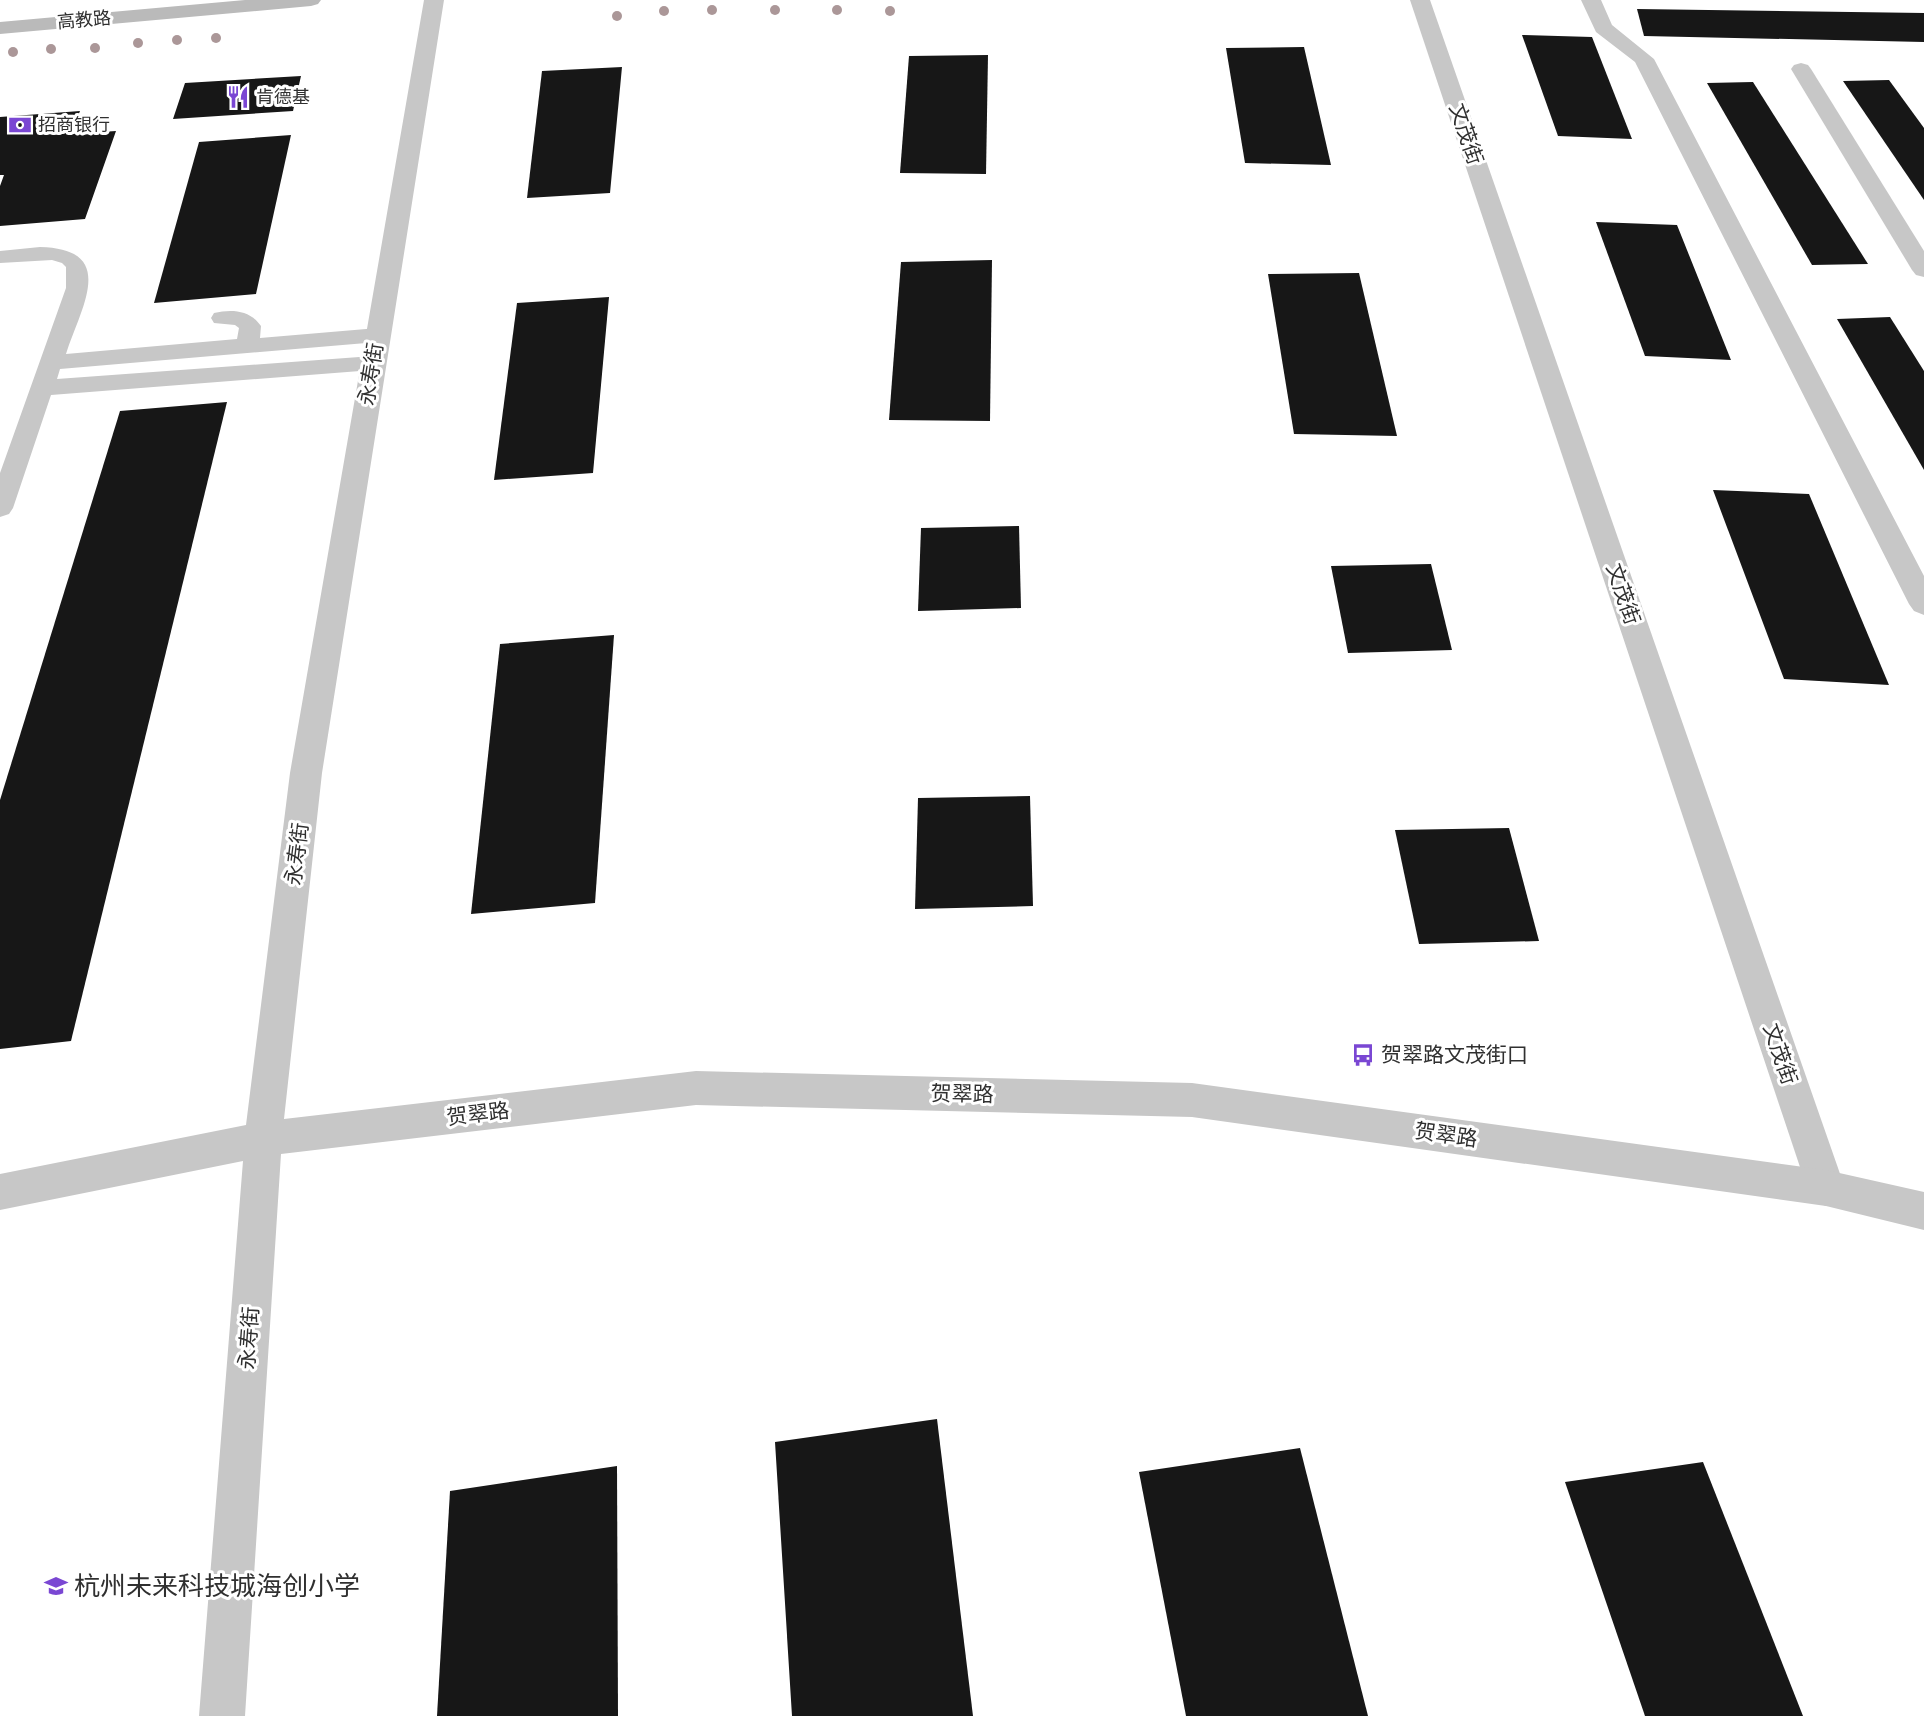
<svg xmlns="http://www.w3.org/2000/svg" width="1924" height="1716" viewBox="0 0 1924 1716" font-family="'Golos Text','Noto Sans SC',sans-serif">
	<rect width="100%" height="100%" fill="#fff"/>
	<g fill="#171717">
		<path d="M1637 9 1924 13V42L1644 36Z"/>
		<path d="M1522 35 1592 37 1632 139 1558 136Z"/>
		<path d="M1304 47 1331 165 1245 163 1226 48Z"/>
		<path d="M988 55 986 174 900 173 909 56Z"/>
		<path d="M622 67 610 193 527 198 542 71Z"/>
		<path d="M301 76 293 111 173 119 185 83Z"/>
		<path d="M1889 80 1924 128V200L1843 81Z"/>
		<path d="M1753 82 1868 264 1812 265 1707 83Z"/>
		<path d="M80 111 71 134 116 131 85 219 0 226V186L4 175H0V117Z"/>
		<path d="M291 135 256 294 154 303 199 142Z"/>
		<path d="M1596 222 1677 225 1731 360 1645 356Z"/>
		<path d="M992 260 990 421 889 420 901 262Z"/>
		<path d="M1359 273 1397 436 1294 434 1268 274Z"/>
		<path d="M609 297 593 473 494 480 517 303Z"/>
		<path d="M1890 317 1924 371V470L1837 319Z"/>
		<path d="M227 402 71 1041 0 1049V800L120 411Z"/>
		<path d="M1713 490 1809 494 1889 685 1784 679Z"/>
		<path d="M1019 526 1021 608 918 611 921 528Z"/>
		<path d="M1431 564 1452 650 1348 653 1331 566Z"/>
		<path d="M614 635 595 903 471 914 500 644Z"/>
		<path d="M1030 796 1033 906 915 909 918 798Z"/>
		<path d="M1509 828 1539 941 1419 944 1395 830Z"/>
		<path d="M937 1419 973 1716H792L775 1442Z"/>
		<path d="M1300 1448 1368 1716H1186L1139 1472Z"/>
		<path d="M1703 1462 1803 1716H1645L1565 1482Z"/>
		<path d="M617 1466 618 1716H437L450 1491Z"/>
	</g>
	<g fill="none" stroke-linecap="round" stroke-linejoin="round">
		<path fill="#c7c7c7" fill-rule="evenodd" d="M40 247C119 249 81 307 66 354L237 339 239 328 235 325 214 323 211 318 214 313C232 309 250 310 261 326L260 338 378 328 386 330 389 335 386 340 378 342 60 369 57 379 373 356 381 358 384 363 381 368 373 370 51 395 13 508 9 514 0 517V473L66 288V267L62 263 52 260 0 263V251Z"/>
		<g fill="#c7c7c7" fill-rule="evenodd">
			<path d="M1410 0H1430L1845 1188 1839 1201 1826 1206 1813 1201 1807 1188Z"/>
			<path d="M1581 0H1601L1612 25 1654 59 1924 576V615L1914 611 1909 604 1635 62 1596 32Z"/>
			<path d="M1801 63 1808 65 1811 69 1924 251V277L1916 275 1912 270 1791 69 1794 65Z"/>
		</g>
		<path fill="#c7c7c7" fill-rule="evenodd" d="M424 0H444L322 773 284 1119 696 1071 1192 1083 1826 1170 1924 1192V1230L1826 1206 1192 1117 696 1105 281 1154 245 1716H199L243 1161 0 1210V1174L246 1125 290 773Z"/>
		<path fill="#bababa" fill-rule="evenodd" d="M245 0H321L318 4 311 6 0 34V22Z"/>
	</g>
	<g fill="#ab9798">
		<circle cx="712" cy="10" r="5"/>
		<circle cx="775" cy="10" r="5"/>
		<circle cx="837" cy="10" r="5"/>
		<circle cx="664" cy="11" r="5"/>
		<circle cx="890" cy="11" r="5"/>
		<circle cx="617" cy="16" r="5"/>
		<circle cx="216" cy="38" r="5"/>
		<circle cx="177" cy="40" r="5"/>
		<circle cx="138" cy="43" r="5"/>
		<circle cx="95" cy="48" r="5"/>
		<circle cx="51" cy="49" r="5"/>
		<circle cx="13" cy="52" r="5"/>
	</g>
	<defs>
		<g id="restaurant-bare" transform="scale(1.8)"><path d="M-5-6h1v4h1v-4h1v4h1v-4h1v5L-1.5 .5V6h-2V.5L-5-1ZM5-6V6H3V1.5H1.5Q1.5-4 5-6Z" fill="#7a47d3" stroke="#fff" stroke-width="2.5" paint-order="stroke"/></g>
		<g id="bank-bare" transform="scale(1.8)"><path d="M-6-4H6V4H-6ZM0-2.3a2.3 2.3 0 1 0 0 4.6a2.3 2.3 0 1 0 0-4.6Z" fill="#7a47d3" stroke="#fff" stroke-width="2.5" paint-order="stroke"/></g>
		<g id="bus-bare" transform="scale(1.8)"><path d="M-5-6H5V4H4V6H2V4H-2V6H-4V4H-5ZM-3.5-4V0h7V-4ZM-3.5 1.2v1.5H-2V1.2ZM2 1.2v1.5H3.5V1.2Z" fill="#7a47d3" stroke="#fff" stroke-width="2.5" paint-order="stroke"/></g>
		<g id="school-bare" transform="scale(1.8)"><path d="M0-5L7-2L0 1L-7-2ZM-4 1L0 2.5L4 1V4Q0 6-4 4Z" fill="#7a47d3" stroke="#fff" stroke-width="2.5" paint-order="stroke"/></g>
	</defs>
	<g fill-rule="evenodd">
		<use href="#restaurant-bare" x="238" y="97"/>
		<use href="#bank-bare" x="20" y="125"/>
		<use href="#bus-bare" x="1363" y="1055"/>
		<use href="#school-bare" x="56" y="1586"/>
	</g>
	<g text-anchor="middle" stroke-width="6" stroke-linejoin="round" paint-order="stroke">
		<g font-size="18" fill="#303030" stroke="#fff">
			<text transform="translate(84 20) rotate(-5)" y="6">高教路</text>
		</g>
		<g font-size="18" fill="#303030" stroke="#fff" text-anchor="start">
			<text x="256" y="103">肯德基</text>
			<text x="38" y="131">招商银行</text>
		</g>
		<g font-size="21" fill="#303030" stroke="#fff">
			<text transform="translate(1466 134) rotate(71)" y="7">文茂街</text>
			<text transform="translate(371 374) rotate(-81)" y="7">永寿街</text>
			<text transform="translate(1623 594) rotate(71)" y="7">文茂街</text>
			<text transform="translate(297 854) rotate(-83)" y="7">永寿街</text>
			<text transform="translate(1780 1054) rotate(71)" y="7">文茂街</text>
			<text transform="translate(962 1094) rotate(1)" y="7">贺翠路</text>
			<text transform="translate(478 1114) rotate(-7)" y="7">贺翠路</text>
			<text transform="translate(1446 1135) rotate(8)" y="7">贺翠路</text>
			<text transform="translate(249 1338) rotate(-86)" y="7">永寿街</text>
		</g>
		<g font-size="21" fill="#303030" stroke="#fff" text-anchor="start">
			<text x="1381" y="1062">贺翠路文茂街口</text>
		</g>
		<g font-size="26" fill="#303030" stroke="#fff" text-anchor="start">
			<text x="74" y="1595">杭州未来科技城海创小学</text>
		</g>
	</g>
</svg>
